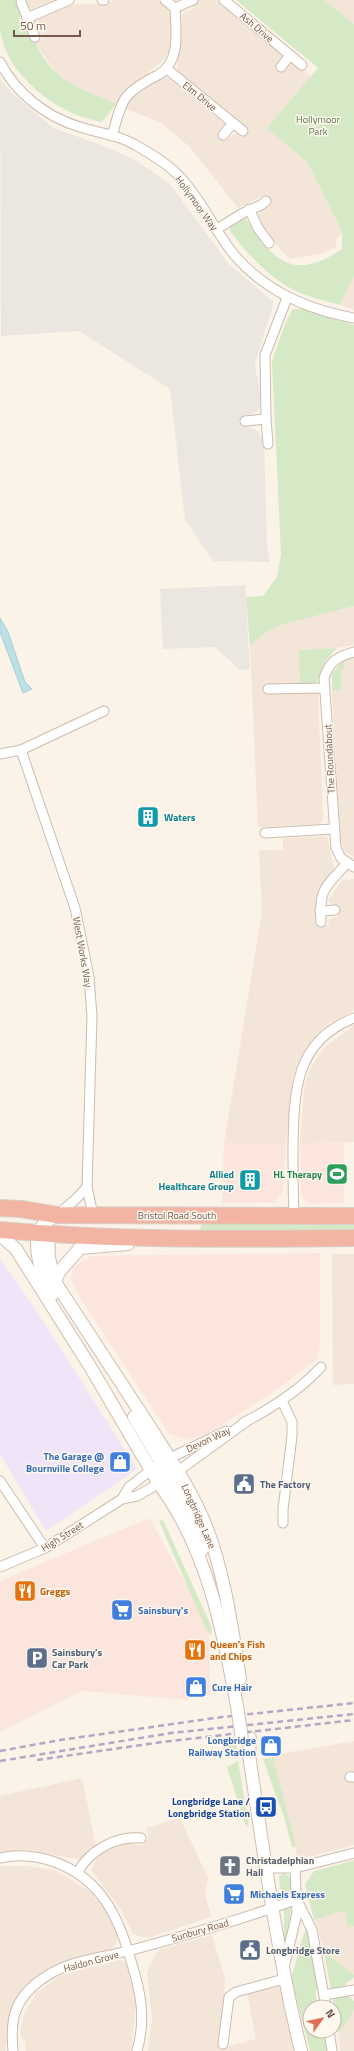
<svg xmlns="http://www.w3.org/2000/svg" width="354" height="2051" viewBox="0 0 354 2051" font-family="'Titillium Web',sans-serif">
	<rect width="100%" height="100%" fill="#fbf3e8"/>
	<g fill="#f3e5d7">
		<path d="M15 0H53L32 9 30 8 25 0 16 2Z"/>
		<path d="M114 0H158L168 8 171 16 172 40 167 57 149 72 153 81 164 75 167 77 225 124 226 127 220 134 227 139 236 133 241 137 247 130 177 70 183 13 194 8 191 0H217L312 77 267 128 307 162 342 232 336 240V247L324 253 290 259 278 247 259 220 258 214 270 204 265 195 238 208 189 146 160 122 128 110 74 85 57 74 35 43 43 39 35 21 73 4H108Z"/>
		<path d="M324 0H354V24Z"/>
		<path d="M354 276V310L340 305Z"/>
		<path d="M354 606V645L337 648 299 650 318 691 323 819 320 824 258 827 250 646 265 633 280 625Z"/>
		<path d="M354 657V857L344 851 340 835 332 690H342L341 671 344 659Z"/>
		<path d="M327 836 334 869 320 887 316 897 319 926H329L328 921 332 918 338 917 336 905 330 904 328 900 342 880 354 879V1010L326 1025 309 1045 300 1059 293 1077 286 1143H224L262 913 259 850H283V838Z"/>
		<path d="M354 1025V1142L300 1143 304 1088 310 1068 325 1047Z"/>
		<path d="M332 1254H354V1384L333 1385Z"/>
		<path d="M354 1741V1845L298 1860 272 1755Z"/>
		<path d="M82 1778 96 1846 81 1858 77 1859 25 1849 0 1854V1796Z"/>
		<path d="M180 1818 208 1878 205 1894 211 1917 148 1938 133 1934 120 1908 91 1870 100 1853 130 1839 136 1845H143L148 1839 147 1828Z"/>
		<path d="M354 1860V1975L324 1952 307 1891 319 1870Z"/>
		<path d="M0 1866H27L54 1870 88 1890 106 1911 118 1935 116 1944 106 1952 54 1966 31 1985 11 2012 5 2051H0Z"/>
		<path d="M212 1935 225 1978 221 2048 256 2039 247 1992 281 1983 295 2051H148L152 2018 147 1973 150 1964 159 1950Z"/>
		<path d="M120 1960 127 1964 136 2003 131 2051H26L25 2041 20 2034 23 2016 37 1992 61 1975Z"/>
		<path d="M354 2010V2051H340L339 2034Z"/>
	</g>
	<g fill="#fbe5dd">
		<path d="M224 1143H286L283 1191 275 1203H222Z"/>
		<path d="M300 1143H344V1203L309 1204 301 1195Z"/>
		<path d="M320 1253V1346L317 1359 279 1388 216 1429 190 1440 169 1434 80 1298 71 1279 72 1268 91 1256Z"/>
		<path d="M147 1519H150L209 1627 210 1695 189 1696 188 1700 82 1691 0 1732V1581Z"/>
	</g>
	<g fill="#ece6e1">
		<path d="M0 79 13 94 53 128 99 144 137 161 170 184 228 263 274 302 255 364 261 401 259 410 244 419V425L256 430 264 439 267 545 270 562 213 561 185 520 170 389 79 331 1 336Z"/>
		<path d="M245 585 250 669 240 670 215 647 163 649 160 589Z"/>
	</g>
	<path fill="#f0e5f8" d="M0 1259 36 1310 137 1469 46 1531 0 1454Z"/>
	<g fill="#d6e9c7">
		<path d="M0 0H15L21 16 19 20 24 28 28 27C35 43 44 63 58 74 74 88 97 95 116 104L102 122C58 115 5 75 0 28 0 19 0 9 0 0Z"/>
		<path d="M236 0H324L354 24V276L340 305C326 301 311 298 298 292 270 279 248 255 230 231L231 226 244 216C261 240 278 272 311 264 323 261 332 256 342 249V232L307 162 267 128 318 68Z"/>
		<path d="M293 309H302L354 325V606L280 625 265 633 250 646 246 597 263 596 277 577 281 555 272 361 285 324Z"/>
		<path d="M337 648 325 662 316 684 300 686 299 650Z"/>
		<path d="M344 659V668L341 671 342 690H332V674Z"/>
		<path d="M354 1221V1235L203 1234 200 1231 202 1222Z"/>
		<path d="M163 1520 212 1628 211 1635 206 1629 159 1521Z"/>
		<path d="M236 1740 238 1753 224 1752 223 1743Z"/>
		<path d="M273 1758 296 1846 292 1847 284 1817 265 1765 263 1759Z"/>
		<path d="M238 1761 249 1827 245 1824 227 1767Z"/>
		<path d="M354 1861V1926L348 1927 346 1913 341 1911 314 1920 305 1885 314 1871Z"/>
		<path d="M285 1873 290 1877 291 1890 285 1894 280 1889 279 1876Z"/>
		<path d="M291 1908 287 1942 284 1938V1909Z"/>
		<path d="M306 1927 319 1986C312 1995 317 1999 321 2007H310V2031H325L328 2051H310L291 1978Z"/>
		<path d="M324 1952 354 1975V1978L346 1983 344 1991 354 2001V2010L339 2034Z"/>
	</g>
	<path fill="#bde0e4" stroke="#a4d0d6" d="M0 618 8 632 25 682 32 689 23 693 0 632Z"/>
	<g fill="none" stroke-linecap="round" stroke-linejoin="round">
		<g stroke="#cdbbaf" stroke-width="11">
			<g id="street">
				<path d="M102 0H104"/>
				<path d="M224 0 302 65"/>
				<path d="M21 2 35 37"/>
				<path d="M175 8 193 0"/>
				<path d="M27 18 69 0"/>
				<path d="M0 62C16 93 46 117 80 127 98 133 120 135 137 146 151 154 165 162 176 173 201 197 214 231 236 257 267 292 309 310 354 318"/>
				<path d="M281 67 290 55"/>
				<path d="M167 69 243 131"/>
				<path d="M223 135 233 123"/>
				<path d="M112 136C116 123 119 106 127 96 135 87 148 80 158 75 181 62 176 31 175 8L165 0"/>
				<path d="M249 209 258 228 269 243"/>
				<path d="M217 229 243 213 261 205 266 201"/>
				<path d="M266 419 268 444"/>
				<path d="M245 421 266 419 265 355 287 298"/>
				<path d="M354 652C338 656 329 662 324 678L336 848 341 858 354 867"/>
				<path d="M268 689 324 688"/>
				<path d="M21 750 75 908 89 977 92 1016 87 1187 93 1215"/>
				<path d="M0 754 21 750 104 711"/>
				<path d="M265 833 333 829"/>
				<path d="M320 911 335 910"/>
				<path d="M321 922C319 888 325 888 347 863"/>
				<path d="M57 1215 76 1199 87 1187"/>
				<path d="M294 1216C293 1193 293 1169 293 1146 294 1091 295 1041 354 1018"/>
				<path d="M282 1401 292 1422V1436L283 1509V1523"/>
				<path d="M243 1423C272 1408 299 1391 321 1367"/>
				<path d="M166 1460 226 1431"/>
				<path d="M174 1474 247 1421"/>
				<path d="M0 1481 45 1548"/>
				<path d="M122 1499 129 1487 155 1467"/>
				<path d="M0 1567 45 1548 122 1499 137 1496 163 1481"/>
				<path d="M350 1777H354"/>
				<path d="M0 1858C37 1850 77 1865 101 1895 116 1914 125 1939 131 1961 141 1992 146 2019 137 2051"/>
				<path d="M266 1868H295L297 1913 284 1968"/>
				<path d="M295 1868 354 1853"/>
				<path d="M77 1873C90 1850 115 1836 141 1838"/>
				<path d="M297 1900 312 1930 326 2007"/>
				<path d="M324 1995 354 1990"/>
				<path d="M329 2031 332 2051"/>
				<path d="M223 2044 229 1997 236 1992 284 1979"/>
				<path d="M13 2051C10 2019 14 1999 42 1979 66 1961 99 1958 128 1951 184 1936 242 1920 297 1899"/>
			</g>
		</g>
		<g stroke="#d2bdaf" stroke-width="14">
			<g id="secondary">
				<path d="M0 1235 16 1249 91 1368 159 1484C207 1548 223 1630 237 1706"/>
				<path d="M48 1235 49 1258 55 1282C86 1329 117 1376 148 1424 169 1457 191 1489 206 1526 225 1575 232 1628 240 1679"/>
				<path d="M55 1282 59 1272 80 1248 128 1244"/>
				<path d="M52 1295C43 1278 34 1253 38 1234 40 1225 50 1219 57 1215"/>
				<path d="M134 1417 161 1463 159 1484"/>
				<path d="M169 1457V1477L185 1504 202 1550"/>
				<path d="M250 1738 249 1755C264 1854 277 1953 301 2051"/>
			</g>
		</g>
		<g stroke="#d8d1cd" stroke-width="18">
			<g id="highway">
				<path d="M0 1208 21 1209 57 1215 354 1216"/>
				<path d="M0 1230C118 1241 236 1239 354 1238"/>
			</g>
		</g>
		<use href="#street" stroke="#fff" stroke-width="9"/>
		<use href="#secondary" stroke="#fff" stroke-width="12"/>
		<use href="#highway" stroke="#f2b5a3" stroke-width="16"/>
		<g stroke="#b6a6c5" stroke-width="2.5" stroke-dasharray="6 4" stroke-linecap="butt">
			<path d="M0 1751 60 1740 222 1717 354 1703"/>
			<path d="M37 1760 162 1742 354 1720"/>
			<path d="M0 1761 171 1733 354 1714"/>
		</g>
		<g stroke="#d2bdaf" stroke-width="14" stroke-linecap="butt">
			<path id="secondary-bridge" d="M237 1706 242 1739"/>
		</g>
		<use href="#secondary-bridge" stroke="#fff" stroke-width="12"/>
	</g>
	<defs>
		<g id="building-square" transform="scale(1.15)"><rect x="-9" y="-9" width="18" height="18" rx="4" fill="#0f9aa8" stroke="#fef8ef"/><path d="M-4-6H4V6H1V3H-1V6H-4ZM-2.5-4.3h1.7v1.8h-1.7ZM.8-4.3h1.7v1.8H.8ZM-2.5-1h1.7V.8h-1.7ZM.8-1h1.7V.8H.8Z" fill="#fff"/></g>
		<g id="stadium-square" transform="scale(1.15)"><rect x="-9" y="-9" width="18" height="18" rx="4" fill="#2e9e5b" stroke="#fef8ef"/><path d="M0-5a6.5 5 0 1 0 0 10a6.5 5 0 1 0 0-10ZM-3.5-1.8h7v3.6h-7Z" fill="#fff"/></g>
		<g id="shop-square" transform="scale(1.15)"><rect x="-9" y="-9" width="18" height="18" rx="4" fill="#3f7fe0" stroke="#fef8ef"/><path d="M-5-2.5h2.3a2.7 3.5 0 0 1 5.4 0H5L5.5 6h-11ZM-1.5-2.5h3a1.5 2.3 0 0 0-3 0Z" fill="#fff"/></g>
		<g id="civic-square" transform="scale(1.15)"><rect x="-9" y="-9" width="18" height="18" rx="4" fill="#5c6f8a" stroke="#fef8ef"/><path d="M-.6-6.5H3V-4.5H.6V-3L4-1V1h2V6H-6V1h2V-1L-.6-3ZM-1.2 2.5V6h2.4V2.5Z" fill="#fff"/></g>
		<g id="restaurant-square" transform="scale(1.15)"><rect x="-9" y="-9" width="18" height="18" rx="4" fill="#e8710a" stroke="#fef8ef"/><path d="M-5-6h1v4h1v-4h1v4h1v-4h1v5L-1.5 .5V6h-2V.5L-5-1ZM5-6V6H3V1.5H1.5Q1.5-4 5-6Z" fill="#fff"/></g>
		<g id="supermarket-square" transform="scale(1.15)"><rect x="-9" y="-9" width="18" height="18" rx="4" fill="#3f7fe0" stroke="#fef8ef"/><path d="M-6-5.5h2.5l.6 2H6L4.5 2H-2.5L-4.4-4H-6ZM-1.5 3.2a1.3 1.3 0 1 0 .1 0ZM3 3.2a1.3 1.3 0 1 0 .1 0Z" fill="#fff"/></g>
		<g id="parking-square" transform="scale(1.15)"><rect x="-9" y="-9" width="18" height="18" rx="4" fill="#5c6f8a" stroke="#fef8ef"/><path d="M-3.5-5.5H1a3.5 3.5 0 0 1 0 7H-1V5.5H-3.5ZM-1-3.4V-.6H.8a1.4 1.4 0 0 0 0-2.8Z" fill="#fff"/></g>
		<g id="bus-square" transform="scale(1.15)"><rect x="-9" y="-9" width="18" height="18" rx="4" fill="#1a4fb4" stroke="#fef8ef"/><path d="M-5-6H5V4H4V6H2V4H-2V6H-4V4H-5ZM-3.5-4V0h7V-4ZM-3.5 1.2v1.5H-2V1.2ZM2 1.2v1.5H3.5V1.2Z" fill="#fff"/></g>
		<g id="church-square" transform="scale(1.15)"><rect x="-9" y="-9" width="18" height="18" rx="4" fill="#6b7280" stroke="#fef8ef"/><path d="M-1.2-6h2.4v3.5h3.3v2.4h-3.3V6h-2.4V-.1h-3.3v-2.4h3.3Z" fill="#fff"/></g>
	</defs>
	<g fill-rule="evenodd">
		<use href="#building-square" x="148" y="817"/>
		<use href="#stadium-square" x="337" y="1174"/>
		<use href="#building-square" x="250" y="1180"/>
		<use href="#shop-square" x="120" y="1462"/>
		<use href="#civic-square" x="244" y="1484"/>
		<use href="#restaurant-square" x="25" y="1591"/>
		<use href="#supermarket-square" x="122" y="1610"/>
		<use href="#restaurant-square" x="195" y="1650"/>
		<use href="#parking-square" x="37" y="1658"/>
		<use href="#shop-square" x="196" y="1687"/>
		<use href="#shop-square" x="271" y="1746"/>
		<use href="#bus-square" x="266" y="1807"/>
		<use href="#church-square" x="230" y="1866"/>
		<use href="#supermarket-square" x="234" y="1894"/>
		<use href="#civic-square" x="250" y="1950"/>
	</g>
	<g text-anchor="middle" stroke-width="3" stroke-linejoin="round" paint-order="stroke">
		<g font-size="10" fill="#755a4d" stroke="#fef8ef">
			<text transform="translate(257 27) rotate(40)" y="4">Ash Drive</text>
			<text transform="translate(200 96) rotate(39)" y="4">Elm Drive</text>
			<text transform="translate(197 203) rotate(54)" y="4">Hollymoor Way</text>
			<text transform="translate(329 759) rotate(-93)" y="4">The Roundabout</text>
			<text transform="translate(83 952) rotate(80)" y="4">West Works Way</text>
			<text x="177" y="1219">Bristol Road South</text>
			<text transform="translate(208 1439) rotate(-25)" y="4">Devon Way</text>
			<text transform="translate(199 1516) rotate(66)" y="4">Longbridge Lane</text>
			<text transform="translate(62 1536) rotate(-32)" y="4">High Street</text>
			<text transform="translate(200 1930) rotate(-16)" y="4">Sunbury Road</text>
			<text transform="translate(91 1961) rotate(-15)" y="4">Haldon Grove</text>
		</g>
		<g font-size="10" fill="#567945" stroke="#fef8ef">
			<text x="318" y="123">Hollymoor<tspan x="318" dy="12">Park</tspan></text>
		</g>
		<g font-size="10" font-weight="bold" fill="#0d838f" stroke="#fef8ef" text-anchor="start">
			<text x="164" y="821">Waters</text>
			<text x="234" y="1178" text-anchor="end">Allied<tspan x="234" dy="12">Healthcare Group</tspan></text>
		</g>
		<g font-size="10" font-weight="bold" fill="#27864d" stroke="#fef8ef" text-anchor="end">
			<text x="322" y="1178">HL Therapy</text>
		</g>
		<g font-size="10" font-weight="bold" fill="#366cbe" stroke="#fef8ef" text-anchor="start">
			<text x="104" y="1460" text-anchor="end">The Garage @<tspan x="104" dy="12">Bournville College</tspan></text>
			<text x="138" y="1614">Sainsbury's</text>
			<text x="212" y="1691">Cure Hair</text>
			<text x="256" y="1744" text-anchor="end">Longbridge<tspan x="256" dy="12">Railway Station</tspan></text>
			<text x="250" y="1898">Michaels Express</text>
		</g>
		<g font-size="10" font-weight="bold" fill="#4e5e75" stroke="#fef8ef" text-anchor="start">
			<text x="260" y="1488">The Factory</text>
			<text x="52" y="1656">Sainsbury's<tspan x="52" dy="12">Car Park</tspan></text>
			<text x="266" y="1954">Longbridge Store</text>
		</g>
		<g font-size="10" font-weight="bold" fill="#c56008" stroke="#fef8ef" text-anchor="start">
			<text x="40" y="1595">Greggs</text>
			<text x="210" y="1648">Queen's Fish<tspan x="210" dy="12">and Chips</tspan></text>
		</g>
		<g font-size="10" font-weight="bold" fill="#164399" stroke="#fef8ef" text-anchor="end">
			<text x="250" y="1805">Longbridge Lane /<tspan x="250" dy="12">Longbridge Station</tspan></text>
		</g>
		<g font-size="10" font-weight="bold" fill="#5b616d" stroke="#fef8ef" text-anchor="start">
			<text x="246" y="1864">Christadelphian<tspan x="246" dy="12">Hall</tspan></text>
		</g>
	</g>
	<g transform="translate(322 2019) rotate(57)"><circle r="19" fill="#fef8ef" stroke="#c7b9ae"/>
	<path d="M0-3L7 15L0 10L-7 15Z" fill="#df6f54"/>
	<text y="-6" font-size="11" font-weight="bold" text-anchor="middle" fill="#755a4d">N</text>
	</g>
	<path d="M14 30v6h66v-6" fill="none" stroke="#755a4d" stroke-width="2"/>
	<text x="20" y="30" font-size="12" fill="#755a4d" stroke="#fef8ef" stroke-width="3" paint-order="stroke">50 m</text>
</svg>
